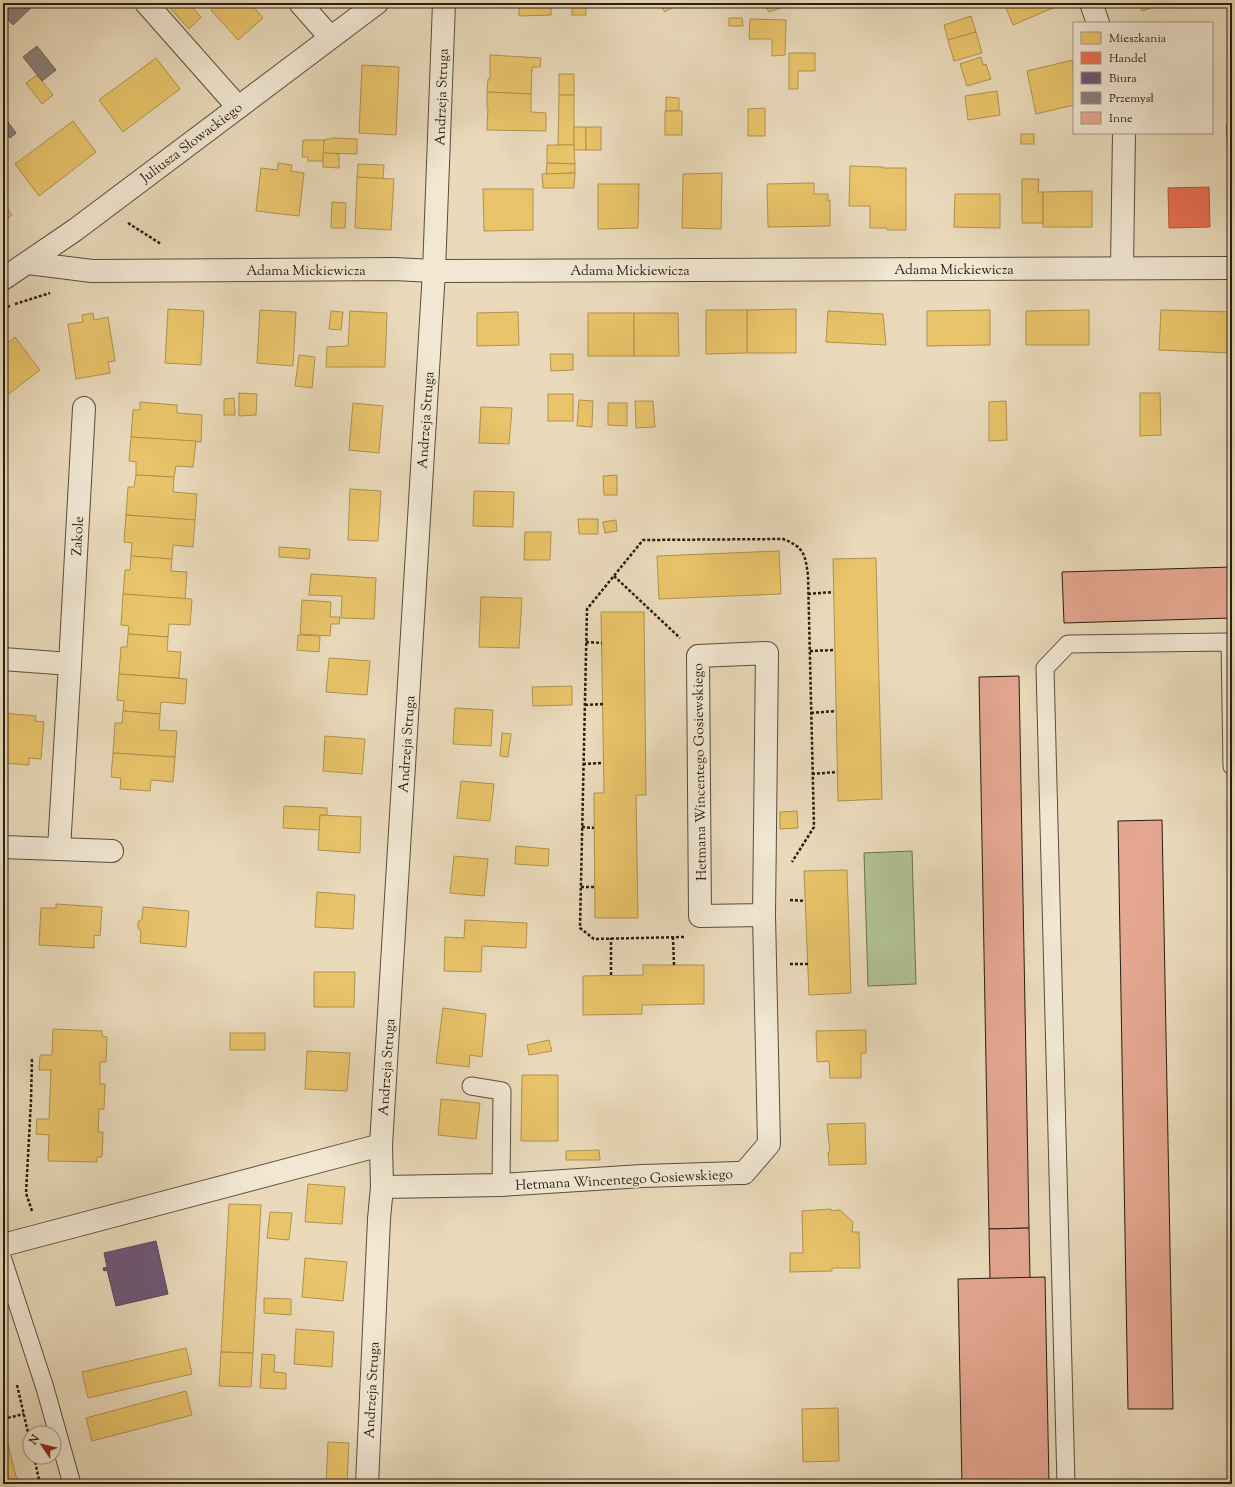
<svg xmlns="http://www.w3.org/2000/svg" width="1235" height="1487" viewBox="0 0 1235 1487" font-family="'Sorts Mill Goudy',serif">
	<rect width="100%" height="100%" fill="#eadabb"/>
	<filter id="stains"><feTurbulence type="fractalNoise" baseFrequency=".005" numOctaves="4"/><feColorMatrix values="0 0 0 0 .2 0 0 0 0 .09 0 0 0 0 .02 0 0 0 .5 -.17"/></filter>
	<radialGradient id="worn" r=".72"><stop offset=".6" stop-color="#630" stop-opacity="0"/><stop offset="1" stop-color="#630" stop-opacity=".3"/></radialGradient>
	<path fill="#b1c194" stroke="#6d7052" d="M912 851 916 984 868 986 864 853Z"/>
	<g fill="#e9c46a" stroke="#af924f">
		<path d="M173 3H189L201 17 189 29 169 7Z"/>
		<path d="M219 3H250L263 18 238 40 211 10Z"/>
		<path d="M519 3H551V15L519 16Z"/>
		<rect x="572" y="3" width="14" height="12"/>
		<path d="M659 3H673L675 6 665 12Z"/>
		<path d="M763 3H784L786 6 769 12Z"/>
		<path d="M1004 3H1054L1055 7 1013 25Z"/>
		<path d="M1139 3H1164L1142 11Z"/>
		<path d="M971 16 976 32 948 40 944 25Z"/>
		<path d="M729 18H742L743 26H729Z"/>
		<path d="M750 19 786 20 785 55 772 56V39H749Z"/>
		<path d="M976 32 982 53 954 61 948 40Z"/>
		<path d="M789 53H815V71H798V89H789Z"/>
		<path d="M490 55 541 58 540 67H532L531 94 487 92 488 79H490Z"/>
		<path d="M981 57 983 65 986 64 991 79 967 86 960 64Z"/>
		<path d="M156 58 180 89 123 132 99 100Z"/>
		<path d="M1073 60 1074 105 1036 114 1027 71Z"/>
		<path d="M362 65 399 67 396 135 359 133Z"/>
		<rect x="559" y="74" width="15" height="21"/>
		<path d="M37 75 53 95 42 104 26 83Z"/>
		<path d="M997 91 1000 115 968 120 965 96Z"/>
		<path d="M487 92 531 94V112L546 113V131L487 130 488 107H487Z"/>
		<path d="M559 95H574V145H558Z"/>
		<path d="M666 97 679 98V110L666 111Z"/>
		<path d="M765 108V136H748V109Z"/>
		<rect x="665" y="111" width="17" height="24"/>
		<path d="M73 121 96 152 39 196 15 164Z"/>
		<path d="M1226 125H1232V155L1228 156Z"/>
		<rect x="574" y="127" width="12" height="23"/>
		<rect x="586" y="127" width="15" height="23"/>
		<rect x="1021" y="134" width="13" height="10"/>
		<path d="M333 138 357 139V154L323 153 324 140Z"/>
		<path d="M303 140H324L323 161H308V157H302Z"/>
		<path d="M547 145H574L575 164 547 163Z"/>
		<path d="M323 153 339 154V168L323 167Z"/>
		<path d="M278 163 292 165 291 171 304 173 299 216 256 211 261 168 278 170Z"/>
		<path d="M547 163 575 164V173L546 174Z"/>
		<path d="M358 164 384 165 383 179 357 177Z"/>
		<path d="M850 166 883 167V168H906V230H887V228H870V206H849Z"/>
		<path d="M575 173 574 188H543L542 174Z"/>
		<path d="M722 173 721 229 682 228 683 174Z"/>
		<path d="M357 177 394 179 391 230 355 228Z"/>
		<path d="M1022 179H1039L1038 192H1043V223H1022Z"/>
		<path d="M814 183V194H828V201L830 200V226L768 227 767 184Z"/>
		<path d="M598 184H639L638 228 598 229Z"/>
		<path d="M483 189H533V230L484 231Z"/>
		<path d="M1092 191V227H1043V192Z"/>
		<path d="M955 194H1000V228L954 227Z"/>
		<path d="M332 202 346 203 345 228H331Z"/>
		<path d="M3 203 12 215 3 222Z"/>
		<path d="M168 309 204 311 201 365 165 363Z"/>
		<path d="M796 309V353H747V310Z"/>
		<path d="M260 310 296 312 293 366 257 363Z"/>
		<path d="M706 310H747V353L706 354Z"/>
		<path d="M990 310V345L927 346V311Z"/>
		<path d="M1089 310V345H1026V311Z"/>
		<path d="M1161 310 1232 312V353L1159 350Z"/>
		<path d="M331 311 343 312 341 330 329 329Z"/>
		<path d="M350 311 387 313 385 367H326L327 347 348 346Z"/>
		<path d="M828 311 883 314 886 345 826 342Z"/>
		<path d="M518 312 519 345 477 346V313Z"/>
		<path d="M93 313 94 320 108 317 115 361 108 362 110 373 76 379 68 324 83 322 82 315Z"/>
		<rect x="588" y="313" width="46" height="43"/>
		<path d="M634 313H678L679 356H634Z"/>
		<path d="M15 337 40 370 6 396 3 392V346Z"/>
		<path d="M550 354H573V370L551 371Z"/>
		<path d="M299 355 315 357 312 388 295 386Z"/>
		<path d="M239 393 257 394 256 415 239 416Z"/>
		<path d="M1140 393H1160L1161 435 1140 436Z"/>
		<rect x="548" y="394" width="25" height="27"/>
		<path d="M234 398 235 415H224V399Z"/>
		<path d="M579 400 593 401 592 427 577 426Z"/>
		<path d="M635 401H653L655 427 636 428Z"/>
		<path d="M1006 401 1007 440 989 441V402Z"/>
		<path d="M140 402 177 405V413L202 415 201 442 131 437 133 410H140Z"/>
		<path d="M353 403 383 406 379 453 349 450Z"/>
		<path d="M608 403H627V426L608 425Z"/>
		<path d="M481 407 512 408 509 444 479 443Z"/>
		<path d="M131 437 196 441 193 467 176 466 174 477 136 475V462L129 461Z"/>
		<path d="M136 475 174 477 173 492 197 494 195 520 126 515 128 487H134Z"/>
		<path d="M617 475V495H604L603 476Z"/>
		<path d="M350 489 381 491 378 541 348 540Z"/>
		<path d="M474 491 514 492 513 527 473 526Z"/>
		<path d="M126 515 195 520 193 547 173 545 172 559 131 556 132 543 124 542Z"/>
		<path d="M578 519H598V534H579Z"/>
		<path d="M616 520 617 531 605 533 603 522Z"/>
		<path d="M525 532H551L550 560H524Z"/>
		<path d="M279 547 310 549 309 559 279 557Z"/>
		<path d="M779 551 781 594 659 599 657 556Z"/>
		<path d="M131 556 172 559 171 571 187 572 185 599 123 594 125 570H130Z"/>
		<path d="M876 558 882 799 838 801 833 559Z"/>
		<path d="M311 574 376 578 374 619 341 618 342 596 309 595Z"/>
		<path d="M123 594 192 599 190 625 169 624 168 637 128 634 129 626 121 625Z"/>
		<path d="M481 597 522 598 519 648 479 647Z"/>
		<path d="M302 600 331 602 330 617H340L339 624H331L330 636 300 634Z"/>
		<path d="M601 612H644L646 795H636L638 918H595L594 793H604Z"/>
		<path d="M128 634 168 637 167 651 181 652 179 678 119 674 121 647H127Z"/>
		<path d="M298 635 320 636 319 652 297 650Z"/>
		<path d="M329 658 370 661 367 695 326 692Z"/>
		<path d="M119 674 187 679 185 704 161 702 160 714 123 711 124 701 117 700Z"/>
		<path d="M572 686V705L533 706 532 687Z"/>
		<path d="M455 708 493 710 491 746 453 744Z"/>
		<path d="M123 711 160 714 159 730 177 731 175 757 113 753 115 723H122Z"/>
		<path d="M3 713 36 716 35 721 44 722 41 759 29 758V765L3 763Z"/>
		<path d="M502 733 511 734 508 757 500 756Z"/>
		<path d="M325 736 365 739 362 774 323 771Z"/>
		<path d="M113 753 175 757 173 782 151 780 150 791 120 789 121 778 111 777Z"/>
		<path d="M461 781 494 784 490 821 457 818Z"/>
		<path d="M284 806 327 808V815H320V830L283 828Z"/>
		<path d="M797 811 798 828 780 829V812Z"/>
		<path d="M320 815 361 817 360 853 318 850Z"/>
		<path d="M516 846 549 849 548 866 515 864Z"/>
		<path d="M454 856 488 859 484 896 450 893Z"/>
		<path d="M847 870 851 993 809 995 804 871Z"/>
		<path d="M317 892 355 895 353 929 315 927Z"/>
		<path d="M56 904 102 907 100 936 94 935V948L39 945 41 908H56Z"/>
		<path d="M143 907 189 911 186 947 140 943 141 931 138 928V922L142 919Z"/>
		<path d="M465 920 527 923 526 948 482 946 481 972 444 971 445 937 464 938Z"/>
		<path d="M643 965H704V1004L642 1005V1014L583 1015V976L643 975Z"/>
		<path d="M314 972H355L354 1007H314Z"/>
		<path d="M443 1008 486 1014 482 1057 470 1055 469 1067 436 1063Z"/>
		<path d="M53 1029 102 1031V1036L107 1037 106 1062H100V1084H105L104 1109H99L98 1132H103L102 1157H97V1162L48 1161 49 1135 36 1134 37 1119H49L51 1070H39L40 1055H52Z"/>
		<path d="M866 1030V1053H861V1078H830L829 1061 817 1062 816 1031Z"/>
		<rect x="230" y="1033" width="35" height="17"/>
		<path d="M549 1040 552 1051 529 1055 527 1045Z"/>
		<path d="M307 1051 350 1053 347 1091 305 1089Z"/>
		<path d="M522 1075H558V1141H521Z"/>
		<path d="M441 1099 480 1103 476 1139 438 1135Z"/>
		<path d="M865 1123 866 1164 829 1165 828 1152H830L827 1124Z"/>
		<path d="M599 1150 600 1160H566V1151Z"/>
		<path d="M308 1184 345 1187 342 1224 305 1222Z"/>
		<path d="M229 1204 261 1205 253 1353 221 1352Z"/>
		<path d="M831 1209V1211L840 1210 853 1222 852 1232H859L860 1268H832V1271L790 1272V1253H803L802 1211Z"/>
		<path d="M270 1212 292 1213 289 1240 267 1238Z"/>
		<path d="M305 1258 347 1262 343 1301 302 1297Z"/>
		<path d="M264 1298 291 1299V1315L264 1313Z"/>
		<path d="M296 1329 334 1332 332 1367 294 1364Z"/>
		<path d="M186 1348 192 1374 88 1398 82 1372Z"/>
		<path d="M221 1352 253 1353 251 1387 219 1386Z"/>
		<path d="M262 1354 275 1355 274 1372 286 1373V1389L260 1388Z"/>
		<path d="M186 1391 192 1415 92 1441 86 1418Z"/>
		<path d="M838 1408 839 1461 803 1462 802 1409Z"/>
		<path d="M7 1441 18 1484H3V1442Z"/>
		<path d="M328 1442 349 1443 347 1484H326Z"/>
	</g>
	<path fill="#e76f51" stroke="#ae573e" d="M1209 187 1210 227 1169 228 1168 188Z"/>
	<path fill="#6d597a" stroke="#59475a" d="M156 1241 168 1294 116 1306 107 1270 104 1271 103 1268 107 1267 104 1253Z"/>
	<g fill="#8a817c" stroke="#6d635c">
		<path d="M3 3H36L13 25 3 15Z"/>
		<path d="M37 46 56 70 42 81 23 57Z"/>
		<path d="M3 115 16 133 10 138 5 132 3 134Z"/>
	</g>
	<g fill="#e4a690" stroke="#291e11">
		<path d="M1232 567V618L1064 623 1062 572Z"/>
		<path d="M1019 676 1029 1228 989 1229 979 677Z"/>
		<path d="M1162 820 1173 1409H1128L1118 821Z"/>
		<path d="M1029 1228 1030 1278 990 1279 989 1229Z"/>
		<path d="M1045 1277 1049 1484H962L958 1279Z"/>
	</g>
	<g fill="none" stroke-linecap="round" stroke-linejoin="round">
		<g stroke="#594d3c" stroke-width="19">
			<g id="service">
				<path d="M471 1086 502 1091 501 1185"/>
				<path d="M3 1260 45 1388 72 1484"/>
				<path d="M1066 1484 1045 668 1068 644 1230 642 1232 766"/>
			</g>
		</g>
		<g stroke="#594d3c" stroke-width="24">
			<g id="minor">
				<path d="M146 3 238 107"/>
				<path d="M300 3 330 37"/>
				<path d="M1091 3 1098 23"/>
				<path d="M28 263 92 271 394 269 434 271 1232 268"/>
				<path d="M1122 268 1124 133"/>
				<path d="M3 279 75 230 377 3"/>
				<path d="M3 659 70 664"/>
				<path d="M3 847 112 851"/>
				<path d="M59 849 70 664 84 408"/>
				<path d="M382 1187 501 1185 642 1176 738 1173H744L769 1144 764 915 767 653 698 656 700 916 764 915"/>
				<path d="M3 1245 381 1145"/>
				<path d="M367 1484 379 1219 382 1187 381 1145 434 271 444 3"/>
			</g>
		</g>
		<g stroke="#291e11" stroke-width="2.5" stroke-dasharray="3 2" stroke-linecap="butt">
			<path d="M128 223 161 244"/>
			<path d="M15 304 50 293"/>
			<path d="M3 308 10 306"/>
			<path d="M614 576 680 638"/>
			<path d="M808 594 833 592"/>
			<path d="M586 642 602 643"/>
			<path d="M810 651 835 650"/>
			<path d="M585 705 603 704"/>
			<path d="M811 713 836 711"/>
			<path d="M583 764 603 763"/>
			<path d="M812 774 837 772"/>
			<path d="M582 827 594 828"/>
			<path d="M581 887H595"/>
			<path d="M790 900 805 901"/>
			<path d="M673 937 674 965"/>
			<path d="M684 937 594 939 580 928 587 609 643 540 783 539C804 547 805 554 808 575L814 827 792 862"/>
			<path d="M790 964H808"/>
			<path d="M611 975V938"/>
			<path d="M32 1211 26 1193 31 1101 32 1057"/>
			<path d="M17 1385 30 1441"/>
			<path d="M3 1419 24 1414"/>
			<path d="M34 1457 40 1484"/>
		</g>
		<use href="#service" stroke="#f1e7d3" stroke-width="17"/>
		<use href="#minor" stroke="#f1e7d3" stroke-width="22"/>
	</g>
	<g text-anchor="middle" stroke-width="4" stroke-linejoin="round" paint-order="stroke">
		<g font-size="14" fill="#291e11" stroke="#f1e7d3">
			<text transform="translate(441 97) rotate(-88)" y="5">Andrzeja Struga</text>
			<text transform="translate(191 142) rotate(-37)" y="5">Juliusza Słowackiego</text>
			<text x="954" y="274">Adama Mickiewicza</text>
			<text x="306" y="275">Adama Mickiewicza</text>
			<text x="630" y="275">Adama Mickiewicza</text>
			<text transform="translate(425 420) rotate(-86)" y="5">Andrzeja Struga</text>
			<text transform="translate(77 536) rotate(-87)" y="5">Zakole</text>
			<text transform="translate(406 744) rotate(-86)" y="5">Andrzeja Struga</text>
			<text transform="translate(699 772) rotate(-91)" y="5">Hetmana Wincentego Gosiewskiego</text>
			<text transform="translate(386 1067) rotate(-86)" y="5">Andrzeja Struga</text>
			<text transform="translate(624 1179) rotate(-3)" y="5">Hetmana Wincentego Gosiewskiego</text>
			<text transform="translate(371 1390) rotate(-87)" y="5">Andrzeja Struga</text>
		</g>
	</g>
	<rect width="1235" height="1487" fill="none" stroke="#eadabb" stroke-width="16"/>
	<rect x="4" y="4" width="1227" height="1479" fill="none" stroke="#291e11" stroke-width="2"/>
	<rect x="8" y="8" width="1219" height="1471" fill="none" stroke="#291e11"/>
	<rect x="1073" y="22" width="140" height="112" fill="#f1e7d3" stroke="#a19785"/>
	<rect x="1081" y="32" width="20" height="12" fill="#e9c46a" stroke="#a19785"/>
	<text x="1109" y="42" font-size="12" fill="#291e11">Mieszkania</text>
	<rect x="1081" y="52" width="20" height="12" fill="#e76f51" stroke="#a19785"/>
	<text x="1109" y="62" font-size="12" fill="#291e11">Handel</text>
	<rect x="1081" y="72" width="20" height="12" fill="#6d597a" stroke="#a19785"/>
	<text x="1109" y="82" font-size="12" fill="#291e11">Biura</text>
	<rect x="1081" y="92" width="20" height="12" fill="#8a817c" stroke="#a19785"/>
	<text x="1109" y="102" font-size="12" fill="#291e11">Przemysł</text>
	<rect x="1081" y="112" width="20" height="12" fill="#e4a690" stroke="#a19785"/>
	<text x="1109" y="122" font-size="12" fill="#291e11">Inne</text>
	<g transform="translate(42 1445) rotate(305)"><circle r="19" fill="#f1e7d3" stroke="#a19785"/>
	<path d="M0-3L7 15L0 10L-7 15Z" fill="#8f2418"/>
	<text y="-6" font-size="11" font-weight="bold" text-anchor="middle" fill="#291e11">N</text>
	</g>
	<rect width="100%" height="100%" filter="url(#stains)"/>
	<rect width="100%" height="100%" fill="url(#worn)"/>
</svg>
